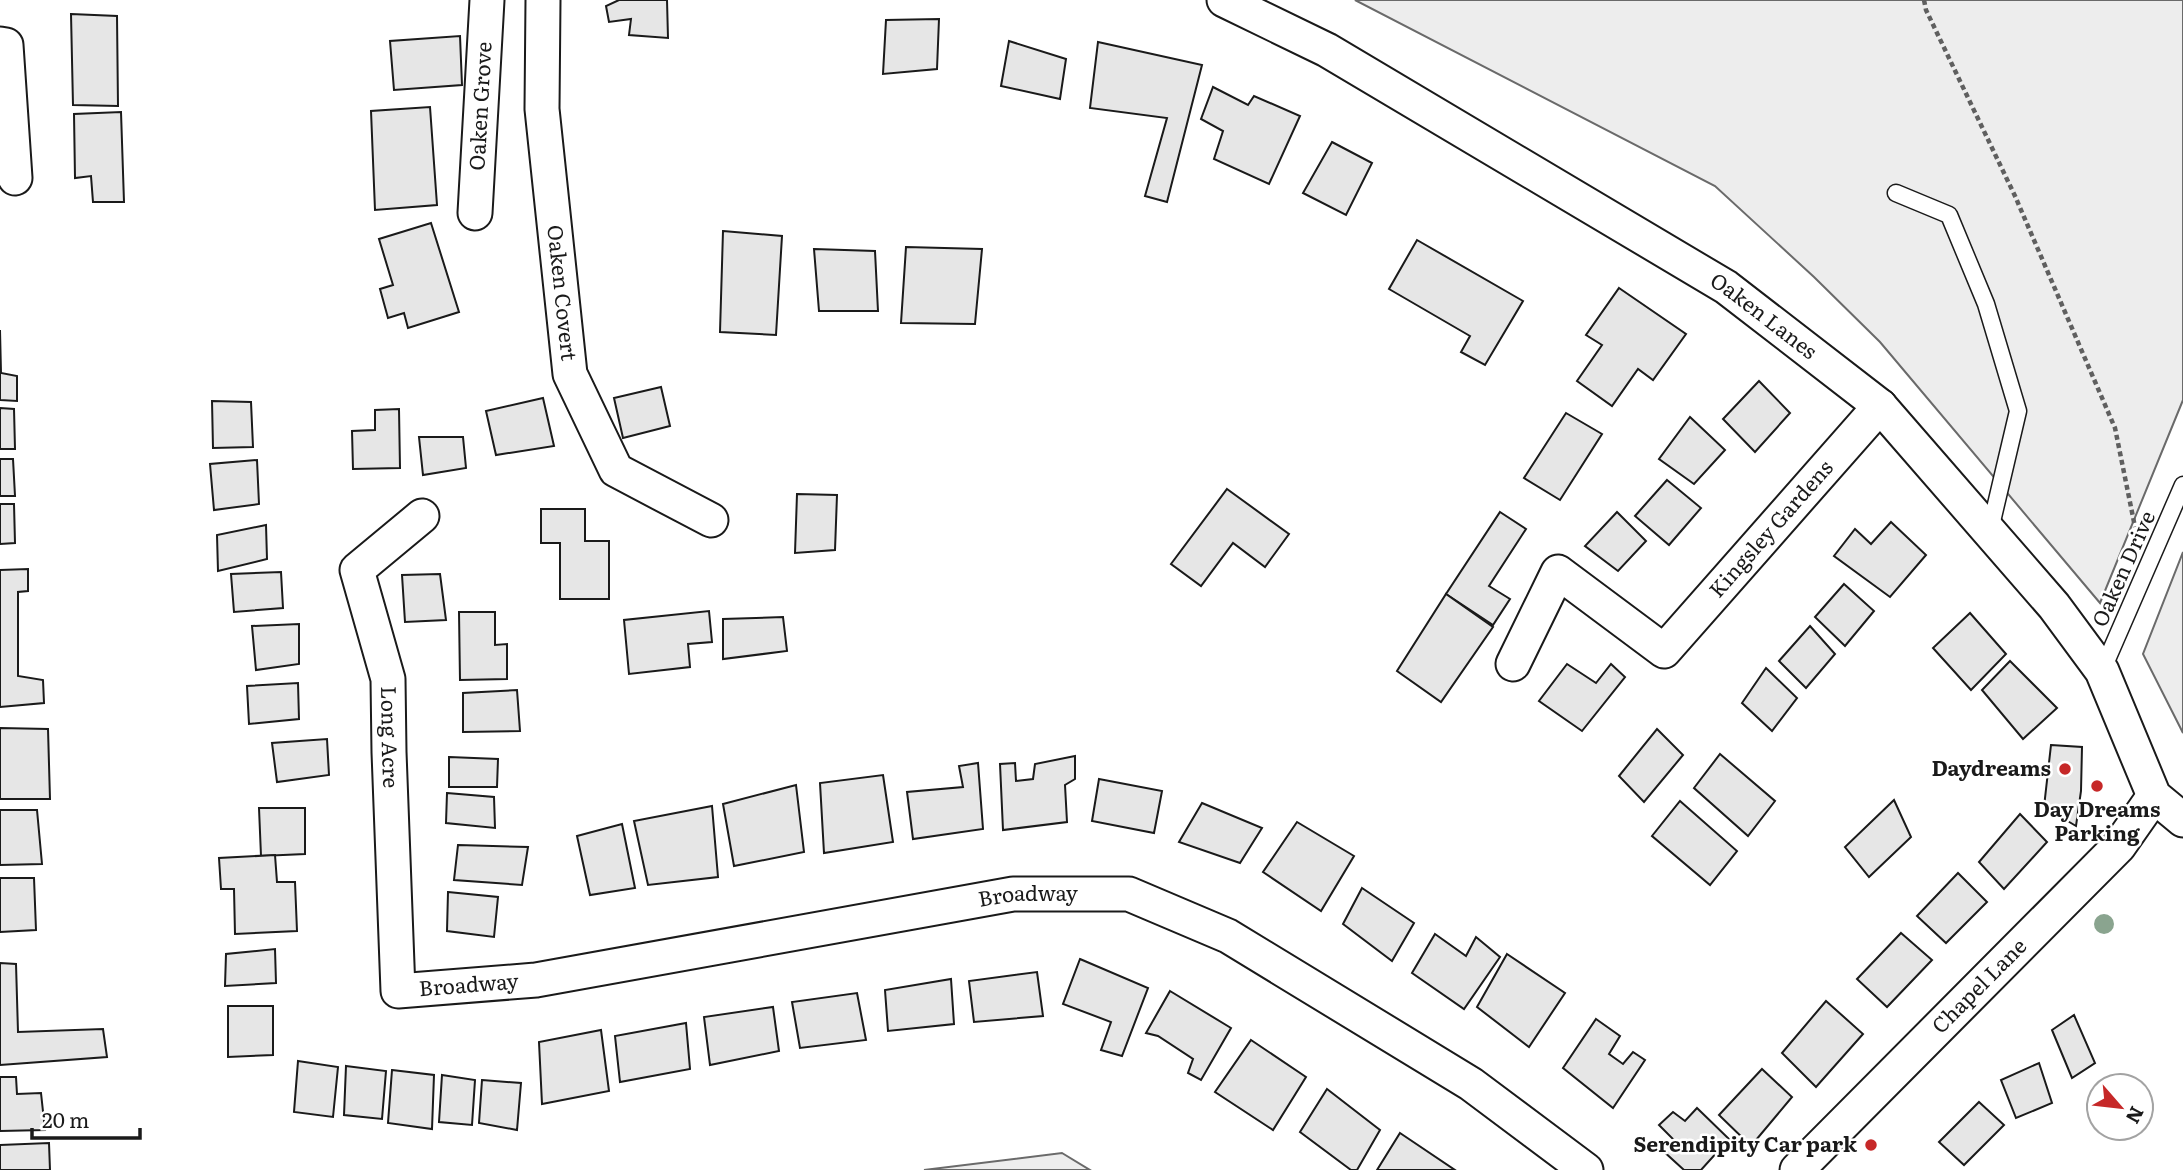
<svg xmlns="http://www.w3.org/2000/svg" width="2183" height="1170" viewBox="0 0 2183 1170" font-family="Literata,serif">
	<rect width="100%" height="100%" fill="#fff"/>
	<g fill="#ededed" stroke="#6a6a6a" stroke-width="2">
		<path d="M1355 0H2183V400L2100 603 1880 342 1814 277 1715 186Z"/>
		<path d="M2183 552V733L2143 654Z"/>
		<path d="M1062 1153 1090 1170H924Z"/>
	</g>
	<g fill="#e6e6e6" stroke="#1a1a1a" stroke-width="2">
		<path d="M619 0H667L668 38 629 35 631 19 609 22 606 6Z"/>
		<path d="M71 14 117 16 118 106 73 105Z"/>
		<path d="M939 19 937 69 883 74 886 20Z"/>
		<path d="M460 36 462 85 394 90 390 41Z"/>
		<path d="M1009 41 1066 59 1060 99 1001 86Z"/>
		<path d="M1098 42 1202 65 1167 202 1145 196 1167 118 1090 108Z"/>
		<path d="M1213 87 1248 105 1254 96 1300 116 1269 184 1214 159 1223 131 1201 119Z"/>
		<path d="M430 107 437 205 375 210 371 111Z"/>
		<path d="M121 112 124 202H93L91 176 75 178 74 114Z"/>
		<path d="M1332 142 1372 163 1346 215 1303 193Z"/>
		<path d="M431 223 459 312 408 328 404 313 388 318 380 289 393 285 379 239Z"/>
		<path d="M723 231 782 236 776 335 720 332Z"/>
		<path d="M1417 240 1523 301 1485 365 1461 352 1470 336 1389 289Z"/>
		<path d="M906 247 982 249 975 324 901 323Z"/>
		<path d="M814 249 875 251 878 311H819Z"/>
		<path d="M1619 288 1686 334 1653 380 1638 369 1612 406 1577 381 1602 345 1586 335Z"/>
		<path d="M0 330 1 373 17 376V401L0 400Z"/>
		<path d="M1759 381 1790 413 1755 452 1723 419Z"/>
		<path d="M661 387 670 426 623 438 614 398Z"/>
		<path d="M543 398 554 446 496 455 486 411Z"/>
		<path d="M212 401 251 402 253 447 213 448Z"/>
		<path d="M0 408 14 409 15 449H0Z"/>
		<path d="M399 409 400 468 353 469 352 431 375 430V410Z"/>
		<path d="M1566 413 1602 434 1560 500 1524 478Z"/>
		<path d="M1690 417 1725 450 1694 484 1659 459Z"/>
		<path d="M419 437H463L466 468 423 475Z"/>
		<path d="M0 459H13L15 496H0Z"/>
		<path d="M257 460 259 504 214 510 210 464Z"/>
		<path d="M1667 480 1701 508 1669 545 1635 516Z"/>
		<path d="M1227 489 1289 534 1265 567 1233 543 1201 586 1171 564Z"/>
		<path d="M797 494 837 495 835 550 795 553Z"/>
		<path d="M0 504H14L15 543 0 544Z"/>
		<path d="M541 509H585V541H609V599H560V543H541Z"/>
		<path d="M1500 512 1526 529 1489 586 1510 599 1493 625 1446 594Z"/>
		<path d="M1617 512 1646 541 1618 571 1585 546Z"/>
		<path d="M1891 522 1926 555 1890 597 1834 556 1855 529 1871 544Z"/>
		<path d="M266 525 267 559 218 571 217 535Z"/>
		<path d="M28 569V591L18 592V676L43 680 44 703 0 707V570Z"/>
		<path d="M281 572 283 608 234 612 231 574Z"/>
		<path d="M440 574 446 620 405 622 402 575Z"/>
		<path d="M1844 584 1874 611 1845 646 1815 617Z"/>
		<path d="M1446 594 1493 627 1441 702 1397 671Z"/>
		<path d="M709 611 712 642 688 644 690 667 629 674 624 620Z"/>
		<path d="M459 612H495V645L507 644V679L460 680Z"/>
		<path d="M1970 613 2006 654 1971 690 1933 648Z"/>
		<path d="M783 617 787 651 723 659V619Z"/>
		<path d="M299 624V664L256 670 252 626Z"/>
		<path d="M1810 626 1835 654 1806 688 1779 661Z"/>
		<path d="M2010 661 2057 708 2023 739 1982 690Z"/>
		<path d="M1567 664 1596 683 1611 664 1625 677 1582 731 1539 701Z"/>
		<path d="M1766 668 1797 698 1772 731 1742 703Z"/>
		<path d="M298 683 299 719 249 724 247 686Z"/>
		<path d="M517 690 520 731 463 732V693Z"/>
		<path d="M0 728 48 729 50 799H0Z"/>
		<path d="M1657 729 1683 755 1644 802 1619 776Z"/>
		<path d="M327 739 329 775 277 782 272 743Z"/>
		<path d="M2051 745 2082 747 2081 791 2076 826 2044 807Z"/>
		<path d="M1720 754 1775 801 1748 836 1694 788Z"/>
		<path d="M1075 756V779L1065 785 1067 822 1003 830 1000 764 1015 763 1016 781 1033 779 1035 764Z"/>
		<path d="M449 757 498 759 497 787H449Z"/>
		<path d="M978 763 983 829 913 839 907 792 963 787 959 766Z"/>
		<path d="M883 775 893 842 824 853 820 783Z"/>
		<path d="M1099 779 1162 791 1154 833 1092 821Z"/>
		<path d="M796 785 804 852 734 866 723 804Z"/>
		<path d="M447 793 494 797 495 828 446 823Z"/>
		<path d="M1894 800 1911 837 1869 877 1845 847Z"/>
		<path d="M1680 801 1737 851 1710 885 1652 836Z"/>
		<path d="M1202 803 1262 828 1240 863 1179 842Z"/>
		<path d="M712 806 718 877 648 885 634 821Z"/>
		<path d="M259 808H305V854L261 856Z"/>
		<path d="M0 810H37L42 864 0 865Z"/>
		<path d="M2020 814 2047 842 2004 889 1979 862Z"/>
		<path d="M1297 822 1354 856 1321 911 1263 872Z"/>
		<path d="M622 824 635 888 590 895 577 836Z"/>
		<path d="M458 845 528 847 522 885 454 880Z"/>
		<path d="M275 855 277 882H295L297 931 235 934 234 889H221L219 858Z"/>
		<path d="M1958 873 1987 902 1946 943 1917 916Z"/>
		<path d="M0 878H34L36 930 0 932Z"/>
		<path d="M1362 888 1414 923 1392 961 1343 924Z"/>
		<path d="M448 892 498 897 494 937 447 931Z"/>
		<path d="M1901 933 1932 960 1887 1007 1857 979Z"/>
		<path d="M1435 934 1466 956 1476 937 1500 957 1464 1009 1412 973Z"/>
		<path d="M275 949 276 983 225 986 226 954Z"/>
		<path d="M1507 954 1565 993 1529 1047 1477 1007Z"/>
		<path d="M1080 959 1148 988 1122 1056 1101 1050 1111 1022 1063 1004Z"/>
		<path d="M0 963 16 964 18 1032 103 1029 107 1057 0 1065Z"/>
		<path d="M1037 972 1043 1016 974 1022 969 981Z"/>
		<path d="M951 979 954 1024 888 1031 885 990Z"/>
		<path d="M1170 991 1231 1028 1201 1080 1188 1073 1193 1059 1158 1036 1146 1033Z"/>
		<path d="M857 993 866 1040 800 1048 792 1002Z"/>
		<path d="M1826 1001 1863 1034 1816 1087 1782 1053Z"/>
		<path d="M228 1006H273V1055L228 1057Z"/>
		<path d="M773 1007 779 1051 710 1065 704 1017Z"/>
		<path d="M2074 1015 2095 1063 2072 1078 2052 1030Z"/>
		<path d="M1596 1019 1620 1036 1609 1054 1623 1064 1633 1052 1645 1060 1613 1108 1563 1068Z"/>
		<path d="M686 1023 690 1069 620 1082 615 1036Z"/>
		<path d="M601 1030 609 1091 542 1104 539 1042Z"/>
		<path d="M1251 1040 1306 1077 1273 1130 1215 1092Z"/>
		<path d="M298 1061 338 1067 333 1117 294 1112Z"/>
		<path d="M2039 1063 2052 1103 2016 1118 2001 1080Z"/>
		<path d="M346 1066 386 1071 382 1119 344 1115Z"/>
		<path d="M1762 1069 1792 1097 1751 1146 1719 1115Z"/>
		<path d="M392 1070 434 1075 432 1129 388 1123Z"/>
		<path d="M442 1075 475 1080 472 1125 439 1122Z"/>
		<path d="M0 1077H16L17 1094 41 1093 45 1130 0 1131Z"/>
		<path d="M482 1080 521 1083 517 1130 479 1123Z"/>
		<path d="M1327 1089 1380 1130 1357 1170H1351L1300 1132Z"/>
		<path d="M1979 1102 2004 1125 1964 1165 1939 1142Z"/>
		<path d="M1697 1108 1729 1139 1701 1170H1684L1661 1149 1674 1140 1659 1125 1673 1112 1685 1121Z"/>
		<path d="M1400 1133 1455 1170H1377Z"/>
		<path d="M49 1143 50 1170H0V1145Z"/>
	</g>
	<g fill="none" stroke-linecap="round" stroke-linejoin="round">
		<g stroke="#1a1a1a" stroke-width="19">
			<g id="lane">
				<path d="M1896 193 1949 215 1986 304 2018 411 1990 530"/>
				<path d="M2102 671 2183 485"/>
			</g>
		</g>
		<g stroke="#1a1a1a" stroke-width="37">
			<g id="street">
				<path id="s1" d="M543 0 542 109 570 374 616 470 711 520"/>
				<path id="s2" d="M1224 0 1327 50 1726 287 1880 406 2054 606 2102 671 2154 796 2183 820"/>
				<path d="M0 44 6 45 15 178"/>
				<path id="s3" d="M475 213 487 0"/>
				<path id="s4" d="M422 516 357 570 388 679 389 752 398 991 536 980 1013 894H1129L1228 936 1471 1084 1586 1170"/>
				<path id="s5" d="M1513 664 1558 572 1664 651 1880 406"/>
				<path id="s6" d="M1797 1170 2119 846 2154 796"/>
			</g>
		</g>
		<path stroke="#5f5f5f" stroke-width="4.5" stroke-dasharray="5 3.5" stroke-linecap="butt" d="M1924 0 1926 10 2015 196 2115 428 2135 527"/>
		<use href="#lane" stroke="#fff" stroke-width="16"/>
		<use href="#street" stroke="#fff" stroke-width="33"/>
	</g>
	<circle fill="#8aa48f" cx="2104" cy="924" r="10"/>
	<g fill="#c62828" stroke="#fff" stroke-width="2.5">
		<circle cx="2065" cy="769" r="7"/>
		<circle cx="2097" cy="786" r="7"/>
		<circle cx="1871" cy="1145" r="7"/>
	</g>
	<g text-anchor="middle" stroke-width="5" stroke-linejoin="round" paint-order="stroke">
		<g font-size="21" fill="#1a1a1a" stroke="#fff">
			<text dy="7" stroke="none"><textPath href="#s3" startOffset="107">Oaken Grove</textPath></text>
			<text dy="7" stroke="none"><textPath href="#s1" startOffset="294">Oaken Covert</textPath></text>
			<text dy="7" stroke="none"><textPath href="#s2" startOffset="626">Oaken Lanes</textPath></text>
			<text dy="7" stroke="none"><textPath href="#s5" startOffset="397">Kingsley Gardens</textPath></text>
			<text transform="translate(2124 569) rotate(-66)" y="7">Oaken Drive</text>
			<text dy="7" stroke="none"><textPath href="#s4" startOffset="256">Long Acre</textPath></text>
			<text dy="7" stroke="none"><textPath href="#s4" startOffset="1148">Broadway</textPath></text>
			<text dy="7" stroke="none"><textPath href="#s4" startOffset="581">Broadway</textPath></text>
			<text dy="7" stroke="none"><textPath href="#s6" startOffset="259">Chapel Lane</textPath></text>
		</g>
		<g font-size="21" font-weight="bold" fill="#1a1a1a" stroke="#fff" text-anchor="end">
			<text x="2051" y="776">Daydreams</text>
			<text x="2097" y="817" text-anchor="middle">Day Dreams<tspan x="2097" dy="24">Parking</tspan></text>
			<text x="1857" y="1152">Serendipity Car park</text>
		</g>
	</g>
	<g transform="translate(2120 1107) rotate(118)"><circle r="33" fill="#ffffff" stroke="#a3a3a3" stroke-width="2"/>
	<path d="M0-5L12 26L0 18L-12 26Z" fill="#c62828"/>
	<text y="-10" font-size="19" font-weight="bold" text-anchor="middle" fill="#1a1a1a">N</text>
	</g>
	<path d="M32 1128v10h108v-10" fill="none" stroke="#1a1a1a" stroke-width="3.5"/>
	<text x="42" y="1128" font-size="21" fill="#1a1a1a" stroke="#ffffff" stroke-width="5" paint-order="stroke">20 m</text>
</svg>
